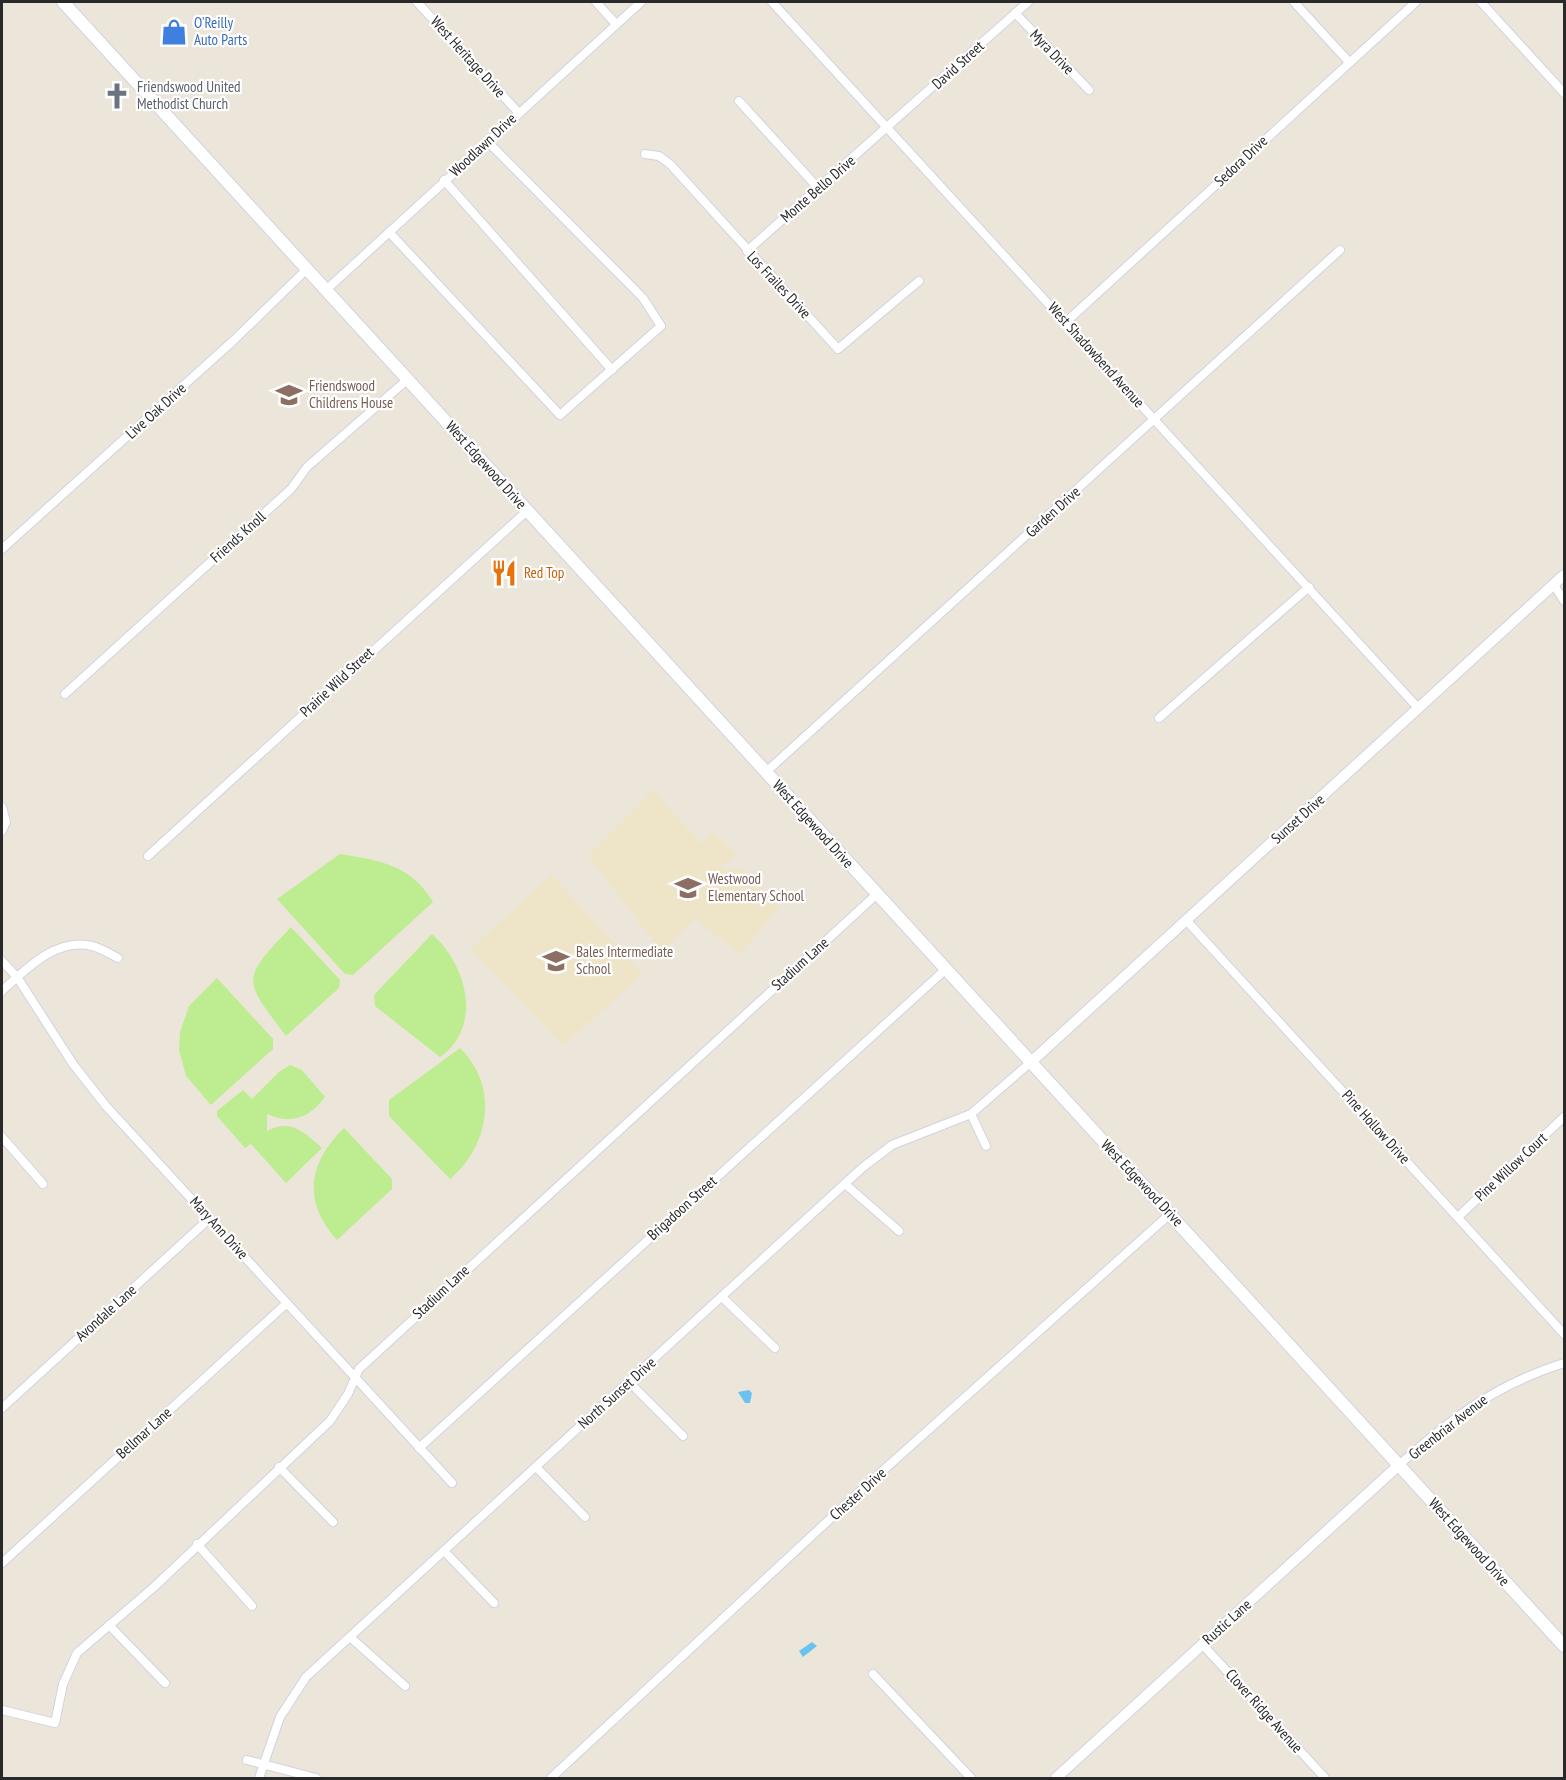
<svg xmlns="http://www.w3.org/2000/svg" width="1566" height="1780" viewBox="0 0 1566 1780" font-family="'PT Sans Narrow',sans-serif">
	<rect width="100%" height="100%" fill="#ece6da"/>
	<g fill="#eee5c9">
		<path d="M653 790 701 843 714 832 737 854 721 868 744 869 780 907 740 954 694 919 662 952 588 856Z"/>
		<path d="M551 874 643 974 563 1046 470 949Z"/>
	</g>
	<g fill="#beec90">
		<path d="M340 854C381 861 410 864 433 902L353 975 345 974 277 899Z"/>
		<path d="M291 927 340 980 339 988 286 1036C242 978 241 980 291 927Z"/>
		<path d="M432 934C466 964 484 1026 440 1057L375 1006 374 995Z"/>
		<path d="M217 978 273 1039V1049L211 1105 186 1076 179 1050 180 1032 189 1006Z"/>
		<path d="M460 1048C499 1086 490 1145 450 1179L389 1116V1100Z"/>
		<path d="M290 1065 302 1070 325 1097C310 1118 290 1125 267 1114V1131C291 1118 304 1132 322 1148L286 1183 251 1144 245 1148 217 1116V1111L243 1090 252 1099 279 1072Z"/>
		<path d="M344 1128 392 1179V1189L337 1240C302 1201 308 1163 344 1128Z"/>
	</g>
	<g fill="#6ac2f1">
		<path d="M749 1390 752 1393 750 1403H745L738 1392Z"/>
		<path d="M812 1642 817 1646 803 1657 799 1651Z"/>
	</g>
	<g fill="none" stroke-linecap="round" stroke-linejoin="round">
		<g stroke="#d0d2e3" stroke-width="10">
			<g id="minor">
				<path d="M417 2 518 112"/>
				<path d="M596 2 616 24"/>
				<path d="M772 2 1419 709"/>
				<path d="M1294 2 1349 62"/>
				<path d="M1481 2 1564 93"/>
				<path d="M1015 13 1089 90"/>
				<path d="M739 101 819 189"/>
				<path d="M645 154 659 156 670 164 838 349 919 281"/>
				<path d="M444 180 612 370"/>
				<path d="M389 232 560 415 661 326 643 298 487 141"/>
				<path d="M747 251 1028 2"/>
				<path d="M326 290 641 2"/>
				<path d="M1066 322 1416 2"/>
				<path d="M2 549 234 340 307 269"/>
				<path d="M1554 585 1564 601"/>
				<path d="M65 694 291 489 307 467 408 379"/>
				<path d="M1159 718 1309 587"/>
				<path d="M766 772 1340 250"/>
				<path d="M2 807 6 822 2 831"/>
				<path d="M148 856 527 511"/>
				<path d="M1187 921 1564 1334"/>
				<path d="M2 961 17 977 73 1064 106 1106 452 1483"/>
				<path d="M2 991C25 970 56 937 92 946 101 948 110 954 118 958"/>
				<path d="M971 1114 986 1146"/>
				<path d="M2 1137 43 1184"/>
				<path d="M845 1184 899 1231"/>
				<path d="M1458 1217 1564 1117"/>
				<path d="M722 1297 775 1348"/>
				<path d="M629 1382 683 1436"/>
				<path d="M2 1408 210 1218"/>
				<path d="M419 1448 946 969"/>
				<path d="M1399 1465C1451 1418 1497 1384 1564 1363"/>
				<path d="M279 1467 333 1522"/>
				<path d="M536 1467 585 1517"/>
				<path d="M197 1544 252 1606"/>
				<path d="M444 1551 494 1603"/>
				<path d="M2 1563 287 1303"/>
				<path d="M109 1625 165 1683"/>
				<path d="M350 1637 405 1686"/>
				<path d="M1202 1644 1325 1778"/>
				<path d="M873 1674 971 1778"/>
				<path d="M2 1710 55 1723 63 1684 77 1653 154 1587 330 1421 348 1394 359 1369 877 894"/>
				<path d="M247 1760 316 1778"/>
				<path d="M259 1778 280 1717 306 1677 862 1168 892 1145 971 1114 1031 1062"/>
				<path d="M551 1778 859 1492 1170 1214"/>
			</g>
		</g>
		<g stroke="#d0d2e3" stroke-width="12">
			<g id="tertiary">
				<path d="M1031 1062 1564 575"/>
				<path d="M1056 1778 1399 1465"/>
			</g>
		</g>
		<g stroke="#d0d2e3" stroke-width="14">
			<path id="secondary" d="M63 2 1564 1646"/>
		</g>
		<use href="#minor" stroke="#fff" stroke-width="8"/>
		<use href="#tertiary" stroke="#fff" stroke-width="10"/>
		<use href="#secondary" stroke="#fff" stroke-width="12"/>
	</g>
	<defs>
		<g id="shop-bare" transform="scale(2.07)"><path d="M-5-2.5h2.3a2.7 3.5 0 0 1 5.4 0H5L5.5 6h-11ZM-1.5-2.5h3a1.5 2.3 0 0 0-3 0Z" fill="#3f7fe0" stroke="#fff" stroke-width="2.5" paint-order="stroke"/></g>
		<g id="church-bare" transform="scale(2.07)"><path d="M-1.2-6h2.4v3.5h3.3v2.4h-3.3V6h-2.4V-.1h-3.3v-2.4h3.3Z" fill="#6b7280" stroke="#fff" stroke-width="2.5" paint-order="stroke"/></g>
		<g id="school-bare" transform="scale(2.07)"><path d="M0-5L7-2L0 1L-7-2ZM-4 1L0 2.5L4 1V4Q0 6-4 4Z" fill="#8d6e63" stroke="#fff" stroke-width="2.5" paint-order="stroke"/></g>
		<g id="restaurant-bare" transform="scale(2.07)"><path d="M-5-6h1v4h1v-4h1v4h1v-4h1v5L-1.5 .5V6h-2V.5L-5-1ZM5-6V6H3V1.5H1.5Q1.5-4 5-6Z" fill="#e8710a" stroke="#fff" stroke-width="2.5" paint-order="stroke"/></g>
	</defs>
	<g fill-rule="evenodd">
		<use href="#shop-bare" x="174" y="32"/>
		<use href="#church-bare" x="117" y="96"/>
		<use href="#school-bare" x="289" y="395"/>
		<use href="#restaurant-bare" x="504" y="573"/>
		<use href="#school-bare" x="688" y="888"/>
		<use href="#school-bare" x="556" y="961"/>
	</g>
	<g text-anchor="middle" stroke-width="4.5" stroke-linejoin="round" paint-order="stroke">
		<g font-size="15" fill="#366cbe" stroke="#fff" text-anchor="start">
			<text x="194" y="28">O'Reilly<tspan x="194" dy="17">Auto Parts</tspan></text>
		</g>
		<g font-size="15" fill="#292929" stroke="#fff">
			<text transform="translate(1052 52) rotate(46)" y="5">Myra Drive</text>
			<text transform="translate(468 57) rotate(48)" y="5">West Heritage Drive</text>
			<text transform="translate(958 65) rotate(-42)" y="5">David Street</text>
			<text transform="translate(483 145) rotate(-43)" y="5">Woodlawn Drive</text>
			<text transform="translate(1241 161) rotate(-43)" y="5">Sedora Drive</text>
			<text transform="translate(818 189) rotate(-41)" y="5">Monte Bello Drive</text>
			<text transform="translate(779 285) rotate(47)" y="5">Los Frailes Drive</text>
			<text transform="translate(1096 355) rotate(48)" y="5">West Shadowbend Avenue</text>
			<text transform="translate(156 411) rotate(-42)" y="5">Live Oak Drive</text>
			<text transform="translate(486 465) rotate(48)" y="5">West Edgewood Drive</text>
			<text transform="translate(1053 512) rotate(-42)" y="5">Garden Drive</text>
			<text transform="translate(238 537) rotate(-42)" y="5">Friends Knoll</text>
			<text transform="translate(337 682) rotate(-43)" y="5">Prairie Wild Street</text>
			<text transform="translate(1298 819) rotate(-42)" y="5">Sunset Drive</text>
			<text transform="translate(813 824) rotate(48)" y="5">West Edgewood Drive</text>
			<text transform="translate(800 964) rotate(-42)" y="5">Stadium Lane</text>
			<text transform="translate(1376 1127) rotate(48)" y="5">Pine Hollow Drive</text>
			<text transform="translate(1511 1167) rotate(-43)" y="5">Pine Willow Court</text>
			<text transform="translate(1142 1183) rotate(47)" y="5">West Edgewood Drive</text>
			<text transform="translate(682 1208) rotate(-42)" y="5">Brigadoon Street</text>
			<text transform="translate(219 1228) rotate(48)" y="5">Mary Ann Drive</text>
			<text transform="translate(441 1292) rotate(-43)" y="5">Stadium Lane</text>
			<text transform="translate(106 1313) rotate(-42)" y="5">Avondale Lane</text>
			<text transform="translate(617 1393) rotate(-42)" y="5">North Sunset Drive</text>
			<text transform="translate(1448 1427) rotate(-38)" y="5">Greenbriar Avenue</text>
			<text transform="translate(144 1433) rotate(-42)" y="5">Bellmar Lane</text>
			<text transform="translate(858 1494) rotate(-42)" y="5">Chester Drive</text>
			<text transform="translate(1469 1542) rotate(48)" y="5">West Edgewood Drive</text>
			<text transform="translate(1227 1622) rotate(-42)" y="5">Rustic Lane</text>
			<text transform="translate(1264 1711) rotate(48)" y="5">Clover Ridge Avenue</text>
		</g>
		<g font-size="15" fill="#5b616d" stroke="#fff" text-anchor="start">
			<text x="137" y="92">Friendswood United<tspan x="137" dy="17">Methodist Church</tspan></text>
		</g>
		<g font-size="15" fill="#785e54" stroke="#fff" text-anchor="start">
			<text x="309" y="391">Friendswood<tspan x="309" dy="17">Childrens House</tspan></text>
			<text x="708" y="884">Westwood<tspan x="708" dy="17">Elementary School</tspan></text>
			<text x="576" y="957">Bales Intermediate<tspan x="576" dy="17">School</tspan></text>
		</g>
		<g font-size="15" fill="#c56008" stroke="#fff" text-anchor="start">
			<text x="524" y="578">Red Top</text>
		</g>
	</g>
	<rect width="1566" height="1780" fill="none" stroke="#292929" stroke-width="6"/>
</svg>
